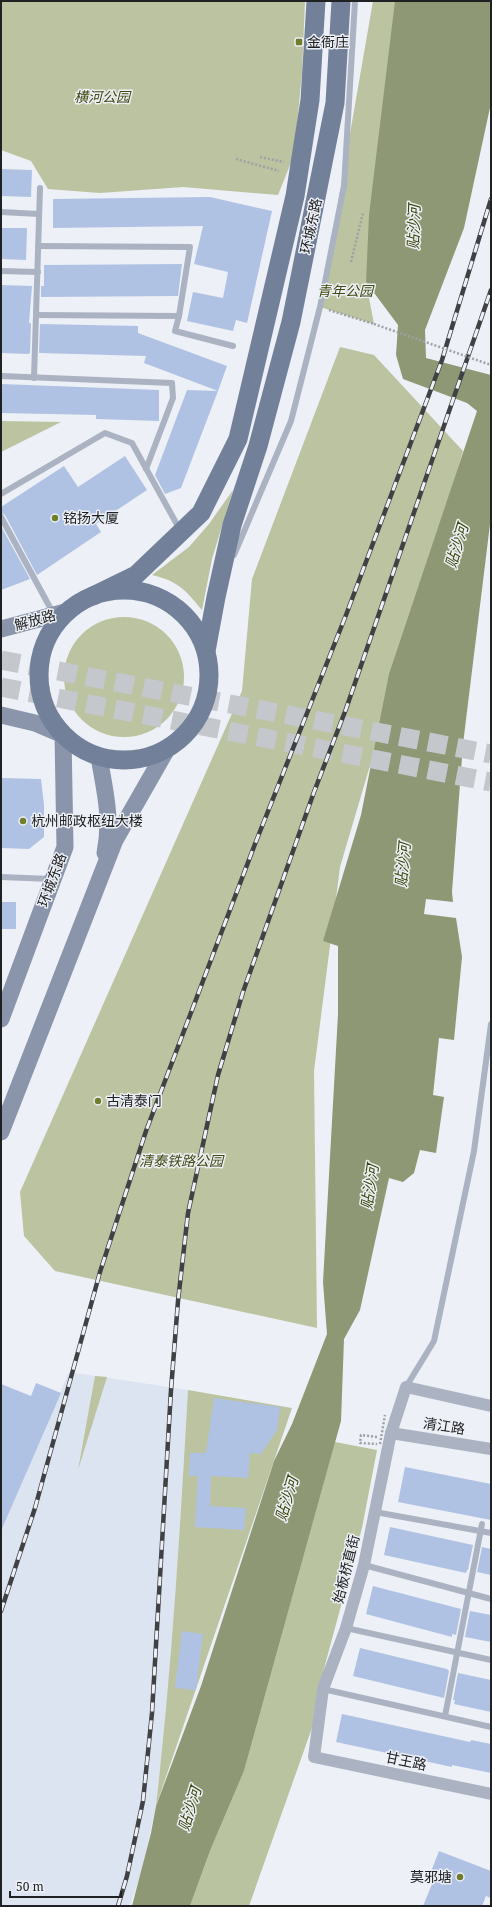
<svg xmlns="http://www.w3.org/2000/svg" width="492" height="1907" viewBox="0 0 492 1907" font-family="'Noto Serif','Noto Sans SC',serif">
	<rect width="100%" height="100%" fill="#edf0f6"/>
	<path fill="#dde4f1" d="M69 1372 188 1390 178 1558 166 1723 156 1806 142 1870 130 1906H1V1531Z"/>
	<g fill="#bbc3a0">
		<path d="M1 1H305L302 73 294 155 278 195 183 187 100 193 48 189 31 161 1 150Z"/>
		<path d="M373 1H395V5L366 282 374 324 320 307Z"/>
		<path d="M340 347 374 355 463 451 340 867 314 1071 317 1328 55 1271 24 1236 20 1192 242 691 252 579Z"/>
		<path d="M1 421 61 422 1 452Z"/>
		<path d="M233 490 212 559 202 610C185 590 180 582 152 575L189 547 209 524Z"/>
		<circle cx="124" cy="677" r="60"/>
		<path d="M95 1376 107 1377 78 1470Z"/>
		<path d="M188 1390 292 1408 156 1806C172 1667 180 1529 188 1390Z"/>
	</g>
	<path fill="#bac39f" d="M335 1442 377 1450 362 1528 325 1665 313 1725 249 1906H190L210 1851 244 1771Z"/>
	<path fill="#8f9875" d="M395 1H491V103L464 228 425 330 426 358 491 375V516L463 744 452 892 453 902 426 899 424 914 456 918 462 957 454 1040 439 1038 433 1095 444 1097 436 1153 420 1150 414 1173 403 1182 389 1178 360 1310 344 1339 341 1421 244 1771 210 1851 190 1906H132L151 1833 156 1806 201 1686 274 1461 292 1424 327 1334 323 1282 338 1014V946L323 941 361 815 389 674 477 411 467 403 403 379 396 355 398 325 366 282 369 215Z"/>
	<g fill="#b0c2e3">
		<path d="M1 169 32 170 31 197 1 196Z"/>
		<path d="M210 197 272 211 247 323 236 320 233 331 187 321 193 292 223 298 228 272 194 264 203 226 53 228V199Z"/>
		<path d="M1 228H27L26 260 1 259Z"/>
		<path d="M182 264 178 296 41 297V286H44V265Z"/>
		<path d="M1 285 32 286 29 323H31L30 353 28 354 1 353Z"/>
		<path d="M40 324 138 326V333L227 366 218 391 144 363 146 356 39 353Z"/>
		<path d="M1 384 159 390V421L96 419V415L1 413Z"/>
		<path d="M187 390 218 391 181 488 165 494 155 475Z"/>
		<path d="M125 456 147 490 96 524 101 532 37 575 5 515 1 513V507L64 466 78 487Z"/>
		<path d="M1 526 30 579 1 590Z"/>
		<path d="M1 778 41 779 44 805V837L29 849 1 848Z"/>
		<rect x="1" y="902" width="15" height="27"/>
		<path d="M36 1383 61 1393 1 1531V1384L31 1396Z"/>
		<path d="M214 1398 280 1407 277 1430 261 1454 250 1453 248 1478 211 1476 210 1506 246 1508 244 1530 195 1527 198 1476H189L190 1453H206Z"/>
		<path d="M405 1467 491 1484V1520L398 1502Z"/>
		<path d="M390 1527 473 1545 468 1570H467L466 1573 384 1555Z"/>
		<path d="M482 1547 491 1549V1575L477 1572Z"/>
		<path d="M373 1586 461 1609 456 1635 452 1634V1637L366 1614Z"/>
		<path d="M470 1611 491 1615V1642L465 1637Z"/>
		<path d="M182 1631 203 1634 196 1690 175 1688Z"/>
		<path d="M360 1648 447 1669 449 1671 444 1698 353 1676Z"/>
		<path d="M458 1673 491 1680V1712L454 1704 455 1700H453Z"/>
		<path d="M342 1714 470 1742 471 1740 491 1744V1773L452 1765V1767L336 1742Z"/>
		<path d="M439 1851 491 1871V1898L486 1896 482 1906H423L432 1884 427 1882Z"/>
	</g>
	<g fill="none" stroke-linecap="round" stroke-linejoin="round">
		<g stroke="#c4c7cc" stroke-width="19" stroke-dasharray="19 10" stroke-linecap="butt">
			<path d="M1 660 491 754"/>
			<path d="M1 687 491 782"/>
		</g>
		<g stroke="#9fa1a6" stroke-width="2.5" stroke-dasharray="2 2" stroke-linecap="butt">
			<path d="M260 157 284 162"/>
			<path d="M236 159 279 171"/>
			<path d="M351 262 363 213"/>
			<path d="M329 310 374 324"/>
			<path d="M377 1437 361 1435 360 1443 377 1444"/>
		</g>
		<g stroke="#abb3c2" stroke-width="6">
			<path d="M1 212 39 214"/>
			<path d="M1 271 38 272"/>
			<path d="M36 315 179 316 190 247 38 246"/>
			<path d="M179 316 175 331 233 346"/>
			<path d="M1 376 172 383 173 398 146 469"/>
			<path d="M34 378 40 188"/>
			<path d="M1 494 105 433 132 443 180 530"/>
			<path d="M1 517 53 613"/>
			<path d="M234 555 291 421 320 307 344 186 355 1"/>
			<path d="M1 877 51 879"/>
			<path d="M406 1387 434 1341 474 1151 491 1024"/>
			<path d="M375 1512 491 1533"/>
			<path d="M364 1565 491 1599"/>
			<path d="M346 1628 491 1660"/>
			<path d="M323 1689 491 1727"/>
			<path d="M445 1716 482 1524"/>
		</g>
		<g stroke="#abb3c2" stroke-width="12">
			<path d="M491 1406 406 1387 391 1433 364 1565 346 1628 323 1689 314 1757 491 1794"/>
			<path d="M391 1433 491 1449"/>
		</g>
		<g stroke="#8a95ab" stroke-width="17">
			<path d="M1 629 69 611"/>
			<path d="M1 715 35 723 63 735 65 847 1 1019"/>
			<path d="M99 757C105 792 112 817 105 853"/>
			<path d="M1 1132 115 840 167 749"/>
		</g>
		<g stroke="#72809a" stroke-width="19">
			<circle cx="124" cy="675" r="85"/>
			<path d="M93 596 136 575 201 513 238 439 295 196 310 100 316 1"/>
			<path d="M206 651 216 597 232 525 258 446 291 322 335 103 341 1"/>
		</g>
		<g stroke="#404144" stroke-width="4.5">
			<g id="rail">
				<path d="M1 1611 35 1508 100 1272 146 1131 255 844 346 615 442 360 491 199"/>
				<path d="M118 1906 127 1876 143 1801 152 1713 171 1390 178 1301 188 1213 218 1075 243 992 314 792 346 709 491 290"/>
			</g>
		</g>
		<use href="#rail" stroke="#edf0f6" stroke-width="3" stroke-dasharray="9" stroke-linecap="butt"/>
		<g stroke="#9fa1a6" stroke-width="2.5" stroke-dasharray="2 2" stroke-linecap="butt">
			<path d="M374 324 491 365"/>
			<path d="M380 1444 385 1415"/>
		</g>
	</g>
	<g fill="#6f7e2c" stroke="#edf0f6" stroke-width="1.5">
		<rect x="295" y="38" width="8" height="8" rx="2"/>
		<circle cx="55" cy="518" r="4"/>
		<circle cx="23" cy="821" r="4"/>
		<circle cx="98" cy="1101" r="4"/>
		<circle cx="460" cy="1877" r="4"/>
	</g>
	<g text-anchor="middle" stroke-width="3" stroke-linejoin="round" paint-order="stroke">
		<g font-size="14" fill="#202123" stroke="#edf0f6" text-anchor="start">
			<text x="307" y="47">金衙庄</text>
			<text x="63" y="523">铭扬大厦</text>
			<text x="31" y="826">杭州邮政枢纽大楼</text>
			<text x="106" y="1106">古清泰门</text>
			<text x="452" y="1882" text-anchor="end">莫邪塘</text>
		</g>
		<g font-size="14" font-style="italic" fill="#40490f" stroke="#edf0f6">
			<text x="102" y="102">横河公园</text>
			<text x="345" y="296">青年公园</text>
			<text x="181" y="1166">清泰铁路公园</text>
		</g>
		<g font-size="14" fill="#202123" stroke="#edf0f6">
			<text transform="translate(311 226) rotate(-78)" y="5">环城东路</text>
			<text transform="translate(35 620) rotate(-15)" y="5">解放路</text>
			<text transform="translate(52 880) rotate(-70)" y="5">环城东路</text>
			<text transform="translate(444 1426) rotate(9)" y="5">清江路</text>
			<text transform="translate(346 1569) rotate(-76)" y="5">始板桥直街</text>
			<text transform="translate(406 1761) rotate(12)" y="5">甘王路</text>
		</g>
		<g font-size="15" font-style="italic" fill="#3b4408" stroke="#edf0f6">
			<text transform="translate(414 227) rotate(-88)" y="5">贴沙河</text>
			<text transform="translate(457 546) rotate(-73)" y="5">贴沙河</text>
			<text transform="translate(403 865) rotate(-85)" y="5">贴沙河</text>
			<text transform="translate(370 1187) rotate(-81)" y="5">贴沙河</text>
			<text transform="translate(287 1499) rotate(-73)" y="5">贴沙河</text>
			<text transform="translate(190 1809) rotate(-73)" y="5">贴沙河</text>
		</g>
	</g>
	<rect width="492" height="1907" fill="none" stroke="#202123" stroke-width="4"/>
	<path d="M10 1891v6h111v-6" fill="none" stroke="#202123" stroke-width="2"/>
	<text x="16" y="1891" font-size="12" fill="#202123" stroke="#edf0f6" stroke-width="3" paint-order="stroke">50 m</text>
</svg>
